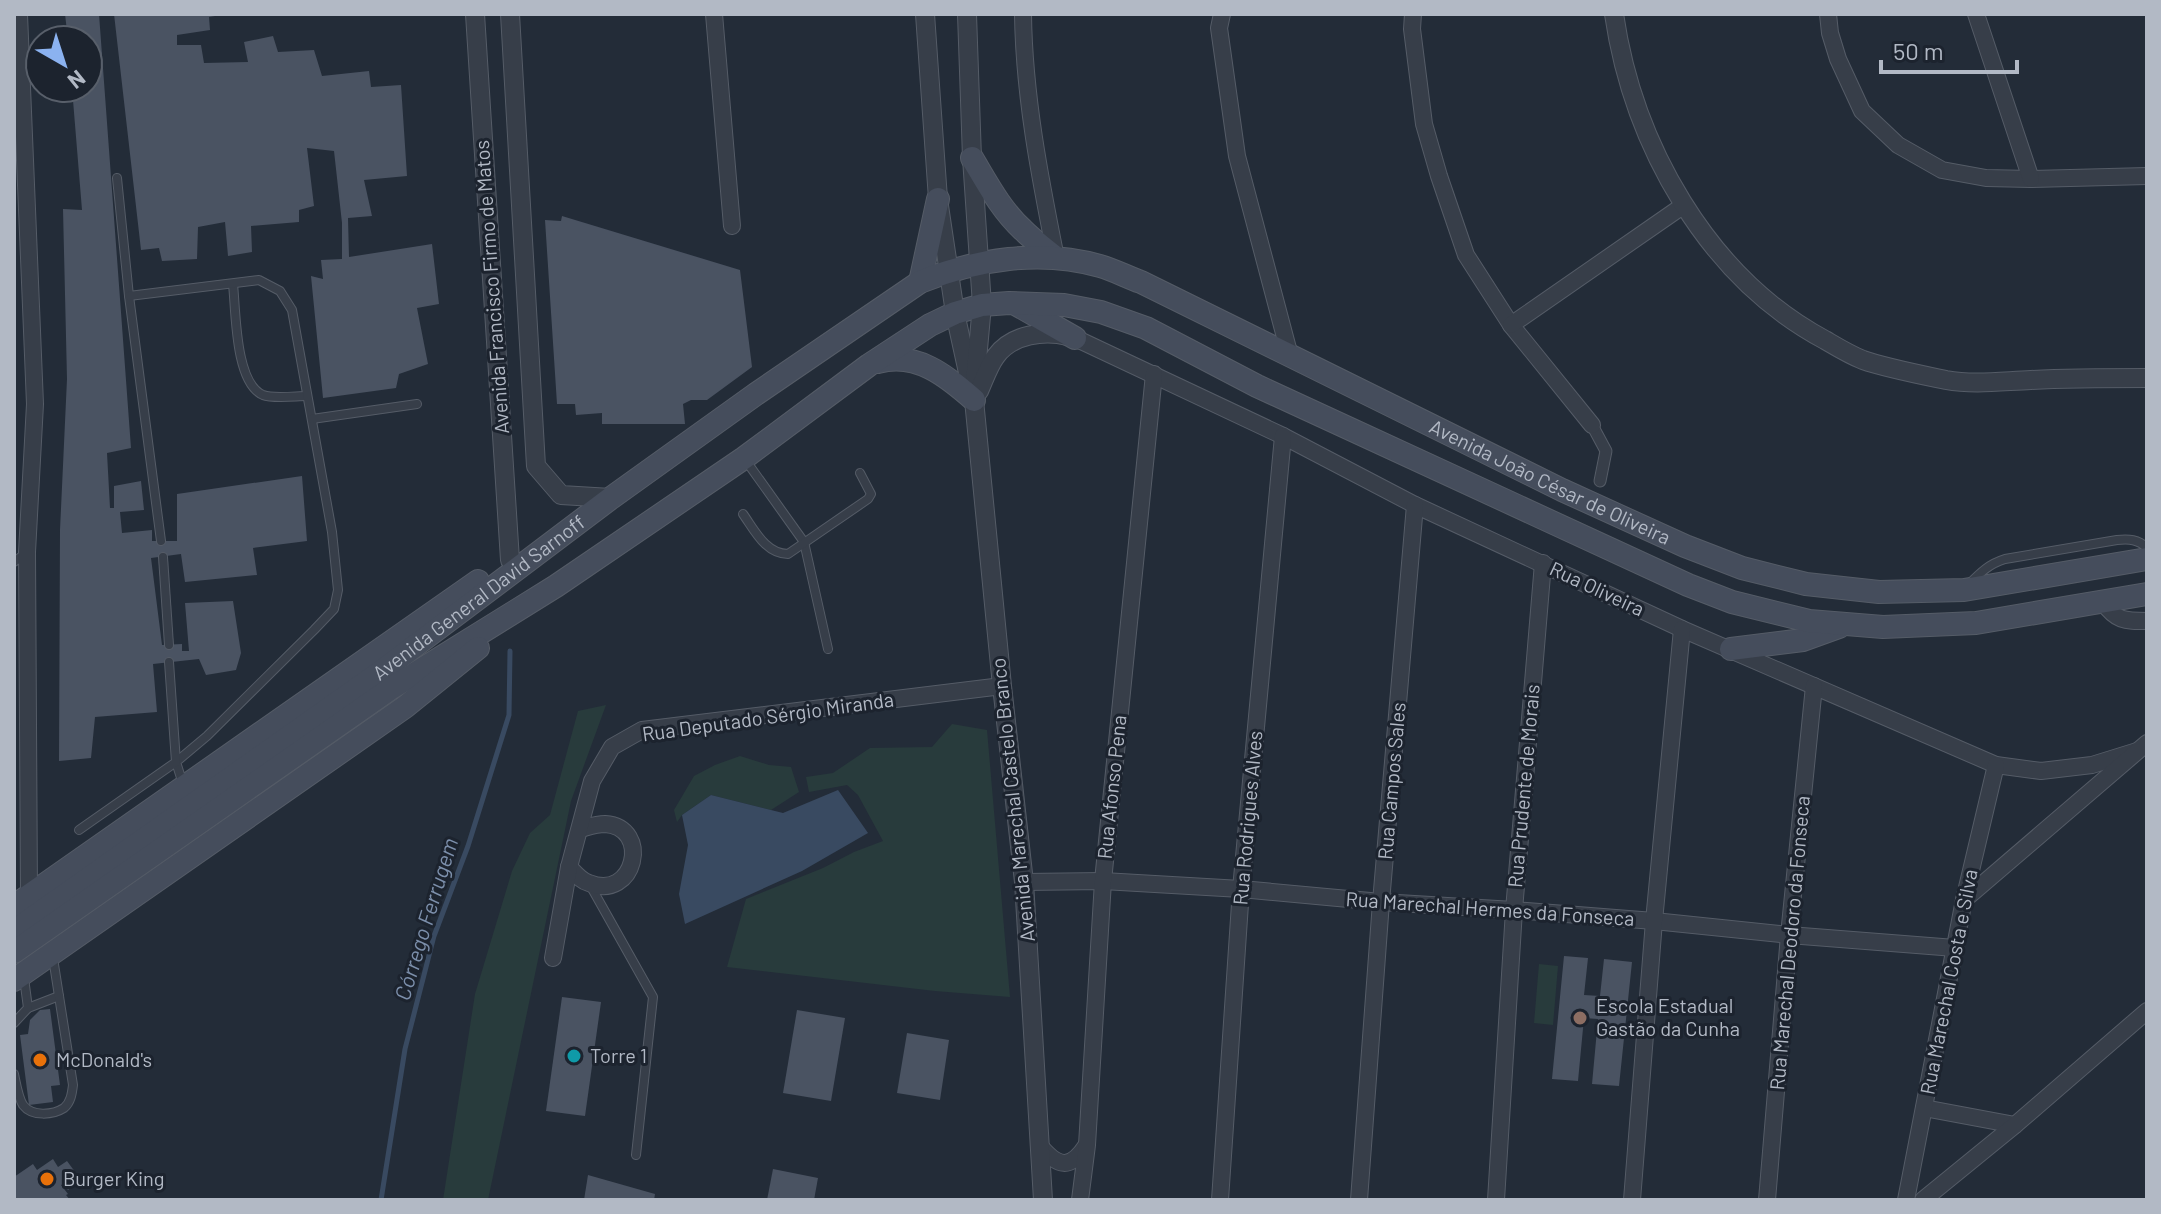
<svg xmlns="http://www.w3.org/2000/svg" width="2161" height="1214" viewBox="0 0 2161 1214" font-family="Barlow,sans-serif">
	<rect width="100%" height="100%" fill="#232c38"/>
	<g fill="#283b3c">
		<path d="M606 705 571 801 488 1200H443L475 994 512 871 530 833 550 815 578 711Z"/>
		<path d="M952 724 987 730 1010 997 935 991 727 967 746 899 823 868 854 852 883 841 858 795 847 785 809 792 806 777 833 773 870 748 932 747Z"/>
		<path d="M740 756 769 765 791 767 799 792 771 810 711 795 682 815 677 822 674 810 694 776 715 765Z"/>
		<path d="M1539 964 1558 966 1553 1025 1534 1023Z"/>
	</g>
	<path fill="#394a61" d="M838 790 868 833 802 871 685 924 679 894 688 845 682 815 711 795 783 813Z"/>
	<g fill="none" stroke-linecap="round" stroke-linejoin="round">
		<path stroke="#394a61" stroke-width="5" d="M381 1200 405 1049 434 936 468 846 509 715 510 651"/>
	</g>
	<g fill="#4a5362">
		<path d="M65 14H99L131 448 107 453 110 508H114V486L141 481 144 510 120 512 122 533 152 530V541H177V494L302 476 307 541 253 548 257 575 185 582 181 554 151 558 162 645 182 644V651H189L185 603 233 601 241 653 236 670 206 675 199 659 153 664 157 712 95 717 91 758 59 761 60 530 67 379 63 209 82 210 72 88H88V40H68Z"/>
		<path d="M114 14H215V16L209 17 210 30 177 35V45H201L204 63 248 62 244 42 273 36 278 52 314 50 322 76 369 71 371 87 401 85 407 176 364 180 372 216 348 218 349 257 432 244 439 304 417 308 428 364 399 374 396 388 323 398 311 276 323 279 321 260 342 259V223L334 151 307 148 314 206 299 210V222L251 226 252 252 228 256 225 222 198 227 197 259 162 261 159 248 141 250Z"/>
		<path d="M562 216 740 270 752 367 707 400H691L683 404 685 424H602V413L576 415 575 404H557L545 220 561 221Z"/>
		<path d="M1564 956 1588 958 1584 995 1600 996 1604 959 1632 962 1619 1086 1592 1084 1598 1019 1584 1018 1578 1081 1552 1079Z"/>
		<path d="M562 997 601 1002 585 1116 546 1111Z"/>
		<path d="M50 1009 60 1085 51 1086 53 1102 29 1105 20 1035 28 1034 30 1020 40 1010Z"/>
		<path d="M797 1010 845 1018 831 1101 783 1093Z"/>
		<path d="M907 1033 949 1040 940 1100 897 1093Z"/>
		<path d="M53 1159 58 1167 67 1161 81 1180 68 1190 63 1184 61 1185 68 1194 66 1195 70 1200H14V1177L33 1164 37 1170Z"/>
		<path d="M773 1169 818 1178 814 1200H767Z"/>
		<path d="M588 1175 655 1194 654 1200H584Z"/>
	</g>
	<g fill="none" stroke-linecap="round" stroke-linejoin="round">
		<g stroke="#555c67" stroke-width="10">
			<g id="service">
				<path d="M117 178 129 296 161 541"/>
				<path d="M233 284C236 312 235 383 263 395 273 399 296 396 307 396"/>
				<path d="M129 296 259 280 280 291 292 310 332 532 338 590 334 609 314 630 207 736 176 762 183 784"/>
				<path d="M312 419 417 404"/>
				<path d="M744 458 804 542 828 649"/>
				<path d="M743 514C755 531 766 554 788 554L868 499 871 494 860 473"/>
				<path d="M163 557 169 645"/>
				<path d="M14 562 26 553"/>
				<path d="M1969 584C1981 572 1989 564 2005 559L2117 540C2129 539 2138 539 2147 548"/>
				<path d="M79 830 176 762 169 662"/>
				<path d="M590 885 653 997 636 1155"/>
				<path d="M28 1008 59 996"/>
				<path d="M14 1023 28 1008 24 978"/>
				<path d="M14 1074C16 1083 18 1097 23 1105 32 1117 53 1115 64 1108 71 1102 72 1093 73 1085L53 958"/>
			</g>
		</g>
		<g stroke="#555c67" stroke-width="13">
			<path id="pedestrian" d="M1592 425 1606 451 1600 481"/>
		</g>
		<g stroke="#555c67" stroke-width="18">
			<g id="minor">
				<path d="M19 14 35 404 27 552 29 895"/>
				<path d="M714 14 732 226"/>
				<path d="M1023 14C1024 96 1040 178 1056 258"/>
				<path d="M1222 14 1219 28 1237 156 1290 356"/>
				<path d="M1413 14 1412 29 1424 124 1439 176 1466 255 1511 325 1592 425"/>
				<path d="M1828 14 1830 33 1838 59 1862 111 1898 145 1942 170 1986 178 2031 179 2147 176"/>
				<path d="M1976 14 2031 179"/>
				<path d="M1511 325 1684 205"/>
				<path d="M1075 338 1283 436 1415 505 1682 629 1996 765 2041 771 2092 765 2137 751"/>
				<path d="M2102 601C2116 621 2124 621 2147 621"/>
				<path d="M569 867C575 873 581 881 589 883 635 902 652 827 605 824 596 824 588 827 580 829"/>
				<path d="M1024 882 1103 881 1241 889 1381 902 1514 910 1654 921 1789 935 1955 948"/>
				<path d="M1964 900 2147 743"/>
				<path d="M553 958 569 867 592 781 612 747 642 730 1002 686"/>
				<path d="M1924 1108 2015 1125"/>
				<path d="M1040 1146C1058 1167 1070 1170 1086 1146"/>
				<path d="M1080 1200 1087 1145 1103 881 1154 374"/>
				<path d="M1220 1200 1241 889 1283 436"/>
				<path d="M1359 1200 1381 902 1415 505"/>
				<path d="M1496 1200 1514 910 1543 563"/>
				<path d="M1632 1200 1654 921 1682 629"/>
				<path d="M1767 1200 1789 935 1814 686"/>
				<path d="M1906 1200 1964 900 1996 765"/>
				<path d="M1923 1200 2015 1125 2147 1011"/>
			</g>
		</g>
		<g stroke="#555c67" stroke-width="20">
			<g id="tertiary">
				<path d="M475 14 510 560"/>
				<path d="M510 14 536 466 561 495 611 498"/>
				<path d="M925 14 938 199 955 313 974 400 1002 686 1024 882 1043 1200"/>
				<path d="M967 14 972 158 982 305 975 382"/>
				<path d="M1614 14C1633 144 1707 277 1825 340 1837 347 1850 355 1863 360 1886 368 1922 375 1946 380 1974 385 2003 381 2031 380 2070 378 2108 378 2147 378"/>
				<path d="M979 391C984 380 989 365 996 356 1012 334 1045 330 1068 336"/>
			</g>
		</g>
		<g stroke="#555c67" stroke-width="24">
			<g id="secondary">
				<path d="M972 158C987 183 1001 210 1023 230 1033 240 1045 249 1056 258"/>
				<path d="M920 282 938 199"/>
				<path d="M1019 306 1075 338"/>
				<path d="M878 362C916 351 947 376 974 400"/>
				<path d="M1731 649 1803 640 1839 627"/>
				<path d="M14 906 478 581"/>
				<path id="s1" d="M14 931 379 673 611 498 756 394 920 282C976 259 1041 249 1100 266 1114 270 1127 277 1141 282L1562 490 1685 546 1742 568 1806 584 1879 592 1964 590 2147 559"/>
				<path d="M14 952 390 689 556 586 744 458 869 365 930 325 955 313 982 305 1009 303 1064 305 1101 312 1146 328 1257 386 1688 585 1732 602 1809 621 1883 627 1976 623 2147 594"/>
				<path d="M14 980 405 707 478 648"/>
			</g>
		</g>
		<use href="#service" stroke="#373e49" stroke-width="8"/>
		<use href="#pedestrian" stroke="#373e49" stroke-width="11"/>
		<use href="#minor" stroke="#373e49" stroke-width="16"/>
		<use href="#tertiary" stroke="#373e49" stroke-width="18"/>
		<use href="#secondary" stroke="#454d5c" stroke-width="22"/>
	</g>
	<circle fill="#8d6e63" stroke="#1c232e" stroke-width="3" cx="1580" cy="1018" r="8"/>
	<circle fill="#0f9aa8" stroke="#1c232e" stroke-width="3" cx="574" cy="1056" r="8"/>
	<g fill="#e8710a" stroke="#1c232e" stroke-width="3">
		<circle cx="40" cy="1060" r="8"/>
		<circle cx="47" cy="1179" r="8"/>
	</g>
	<g text-anchor="middle" stroke-width="6" stroke-linejoin="round" paint-order="stroke">
		<g font-size="20" fill="#b2b9c5" stroke="#1c232e">
			<text transform="translate(492 287) rotate(-94)" y="7">Avenida Francisco Firmo de Matos</text>
			<text dy="7" stroke="none"><textPath href="#s1" startOffset="1798">Avenida João César de Oliveira</textPath></text>
			<text transform="translate(1597 589) rotate(25)" y="7">Rua Oliveira</text>
			<text dy="7" stroke="none"><textPath href="#s1" startOffset="572">Avenida General David Sarnoff</textPath></text>
			<text transform="translate(768 717) rotate(-8)" y="7">Rua Deputado Sérgio Miranda</text>
			<text transform="translate(1392 781) rotate(-85)" y="7">Rua Campos Sales</text>
			<text transform="translate(1524 786) rotate(-85)" y="7">Rua Prudente de Morais</text>
			<text transform="translate(1112 787) rotate(-84)" y="7">Rua Afonso Pena</text>
			<text transform="translate(1013 800) rotate(-96)" y="7">Avenida Marechal Castelo Branco</text>
			<text transform="translate(1248 818) rotate(-85)" y="7">Rua Rodrigues Alves</text>
			<text transform="translate(1490 909) rotate(4)" y="7">Rua Marechal Hermes da Fonseca</text>
			<text transform="translate(1790 943) rotate(-85)" y="7">Rua Marechal Deodoro da Fonseca</text>
			<text transform="translate(1949 982) rotate(-79)" y="7">Rua Marechal Costa e Silva</text>
		</g>
		<g font-size="20" fill="#b2b9c5" stroke="#1c232e" text-anchor="start">
			<text x="1596" y="1013">Escola Estadual<tspan x="1596" dy="23">Gastão da Cunha</tspan></text>
			<text x="590" y="1063">Torre 1</text>
			<text x="56" y="1067">McDonald's</text>
			<text x="63" y="1186">Burger King</text>
		</g>
		<g font-size="22" font-style="italic" fill="#7c8fab" stroke="#1c232e">
			<text transform="translate(426 919) rotate(-73)" y="8">Córrego Ferrugem</text>
		</g>
	</g>
	<rect width="2161" height="1214" fill="none" stroke="#b2b9c5" stroke-width="32"/>
	<g transform="translate(64 64) rotate(141)"><circle r="38" fill="#1c232e" stroke="#585f6a" stroke-width="2"/>
	<path d="M0-6L14 30L0 20L-14 30Z" fill="#8bb2f0"/>
	<text y="-12" font-size="22" font-weight="bold" text-anchor="middle" fill="#b2b9c5">N</text>
	</g>
	<path d="M1881 60v12h136v-12" fill="none" stroke="#b2b9c5" stroke-width="4"/>
	<text x="1893" y="60" font-size="24" fill="#b2b9c5" stroke="#1c232e" stroke-width="6" paint-order="stroke">50 m</text>
</svg>
